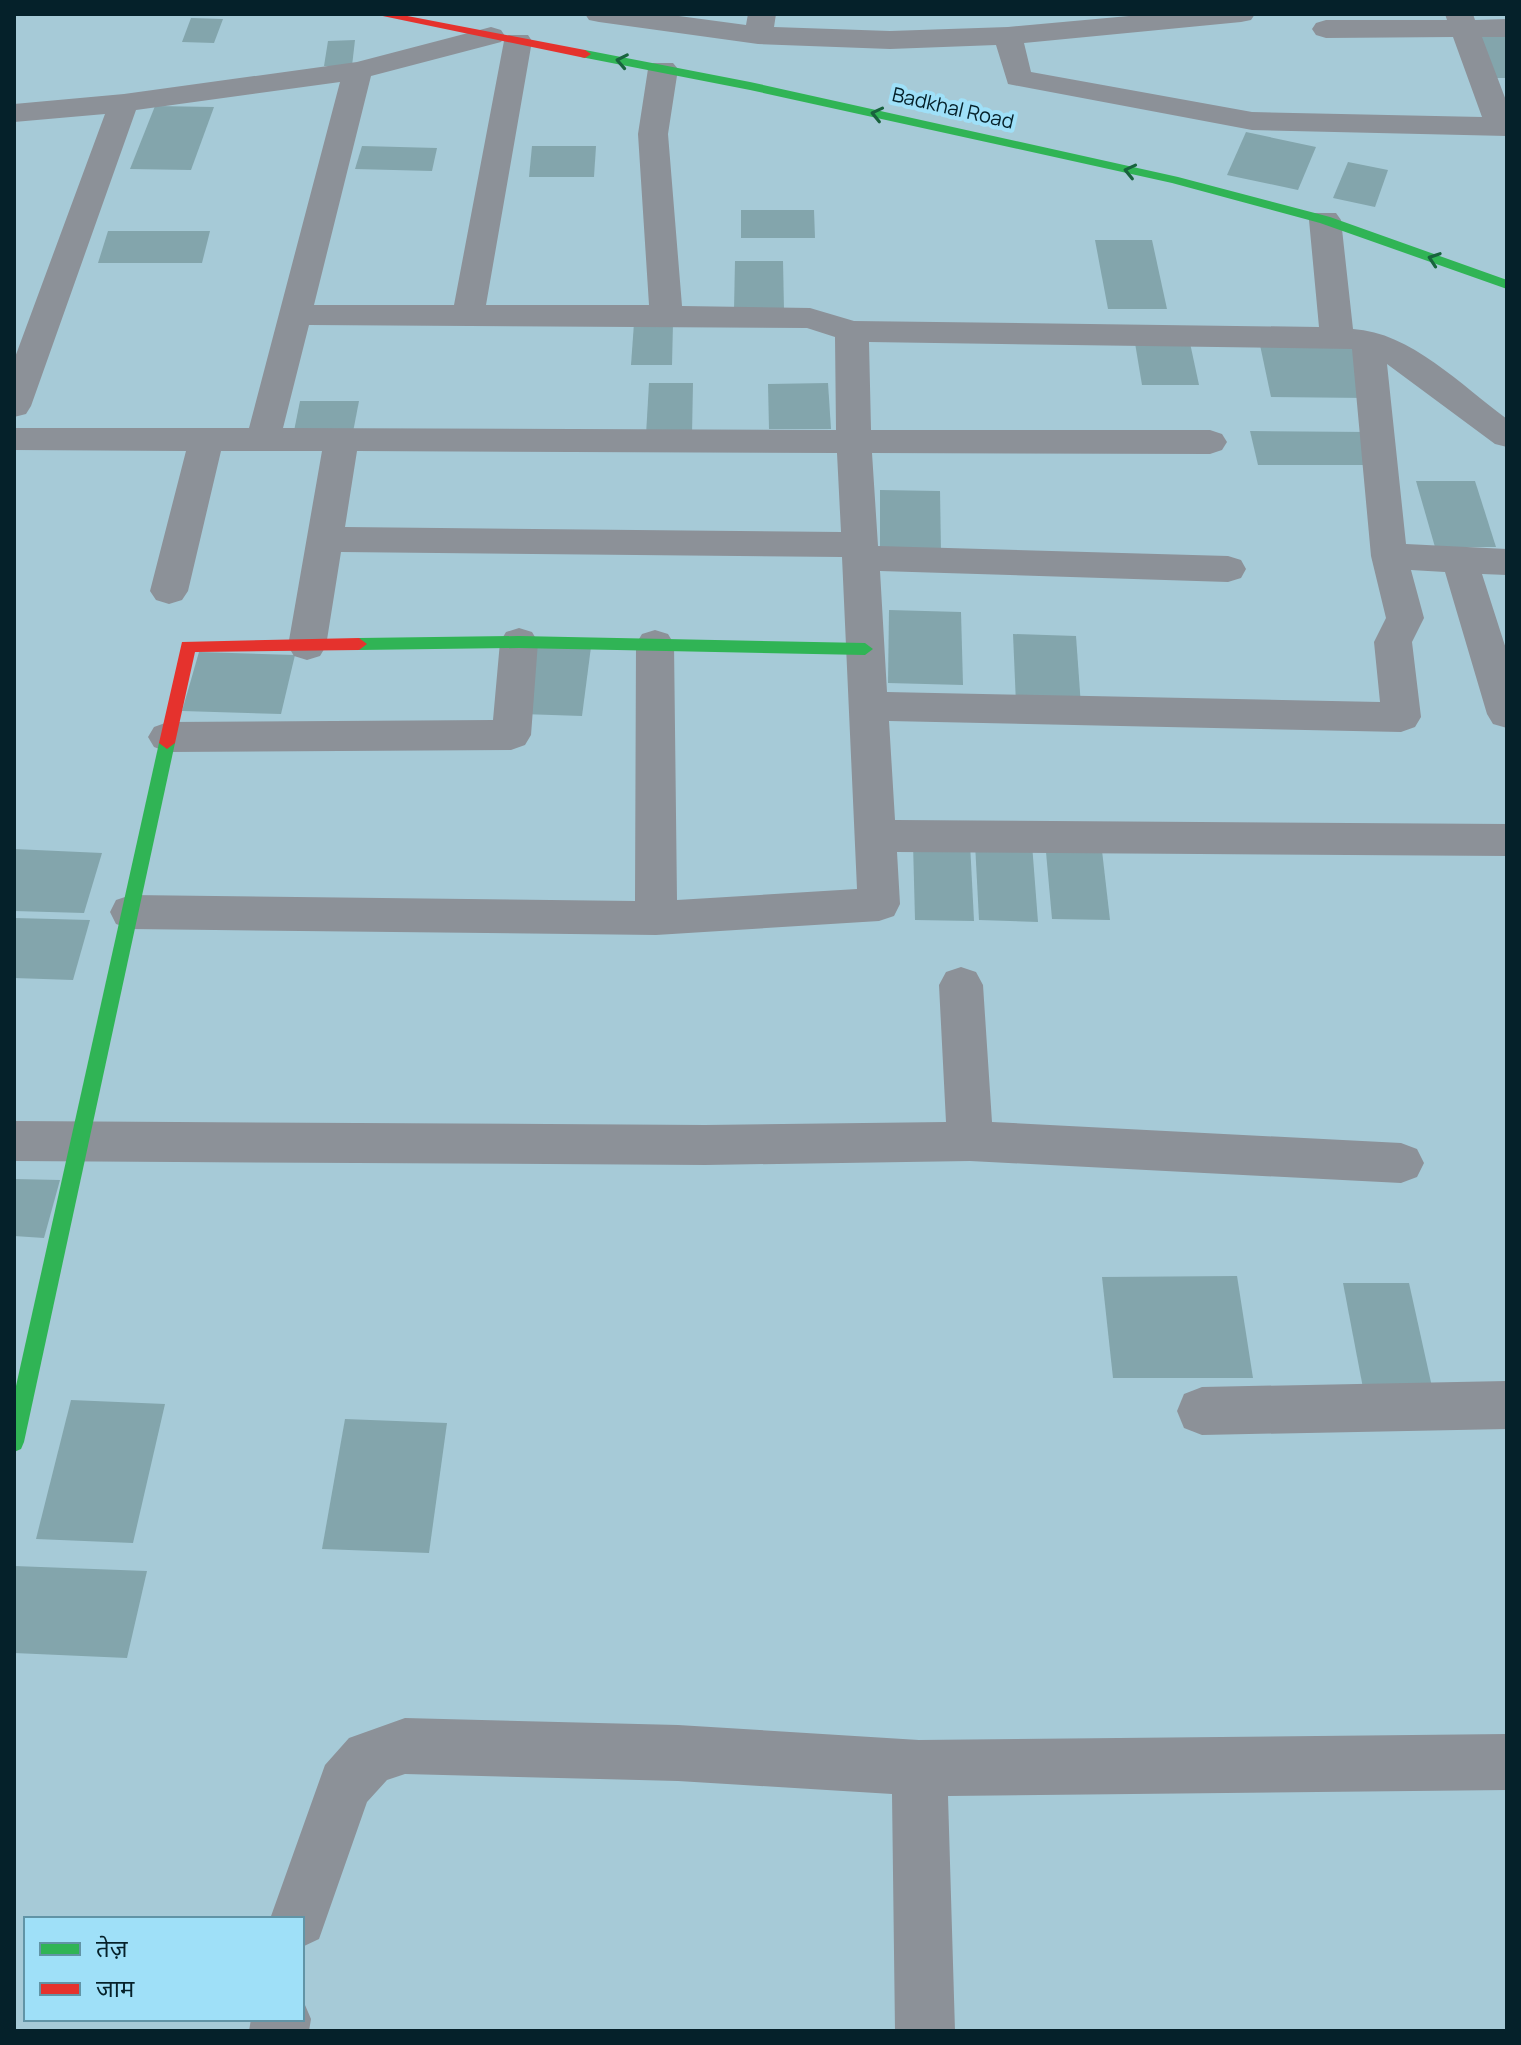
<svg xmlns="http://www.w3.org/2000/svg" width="1521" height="2045" viewBox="0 0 1521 2045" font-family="Manrope,'Noto Sans Devanagari',sans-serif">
	<rect width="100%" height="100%" fill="#a6cad7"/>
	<g fill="#83a5ac">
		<path d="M191 18 223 19 214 43 182 42Z"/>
		<path d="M1507 35V78H1495L1477 36Z"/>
		<path d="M355 40 352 66H324L328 41Z"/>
		<path d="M155 106 214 107 191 170 130 169Z"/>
		<path d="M1246 132 1316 147 1298 190 1227 175Z"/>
		<path d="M362 146 437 148 432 171 355 169Z"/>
		<path d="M532 146H596L594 177H529Z"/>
		<path d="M1348 162 1388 170 1375 207 1333 198Z"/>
		<path d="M741 210H814L815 238H741Z"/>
		<path d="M108 231H210L202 263H98Z"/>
		<path d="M1095 240H1152L1167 309H1108Z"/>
		<path d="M735 261H783L784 310H734Z"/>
		<path d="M634 323H673L672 365H631Z"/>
		<path d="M1135 343H1190L1199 385H1142Z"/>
		<path d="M1260 345H1353L1367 398 1271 397Z"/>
		<path d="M649 383H693L692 435H646Z"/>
		<path d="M828 383 831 429H769L768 384Z"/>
		<path d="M300 401H359L353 432 294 431Z"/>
		<path d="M1250 431 1368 432 1377 465H1258Z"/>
		<path d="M1416 481H1475L1496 547H1435Z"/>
		<path d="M880 490 940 491 941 553 880 551Z"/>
		<path d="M889 610 961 612 963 685 888 683Z"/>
		<path d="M1013 634 1076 636 1081 706 1016 704Z"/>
		<path d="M532 646 591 647 582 716 522 714Z"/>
		<path d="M199 652 295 655 281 714 182 711Z"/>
		<path d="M1045 841 1101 842 1110 920 1052 919Z"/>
		<path d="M913 843H970L974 921 915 920Z"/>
		<path d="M975 843 1032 844 1038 922 979 920Z"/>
		<path d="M14 849 102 853 84 913 14 911Z"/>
		<path d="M14 918 90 920 73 980 14 978Z"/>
		<path d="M14 1179 60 1180 44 1238 14 1236Z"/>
		<path d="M1237 1276 1253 1378H1113L1102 1277Z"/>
		<path d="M1343 1283H1409L1432 1387 1363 1388Z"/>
		<path d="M71 1400 165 1404 133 1543 36 1539Z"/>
		<path d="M345 1419 447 1423 429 1553 322 1549Z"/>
		<path d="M14 1566 147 1571 127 1658 14 1653Z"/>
	</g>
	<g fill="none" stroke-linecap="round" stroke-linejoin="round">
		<g fill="#8c9198" fill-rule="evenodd">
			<path d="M585 14H664L746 25 748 14H776L774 27 890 31 1008 27 1151 14H1255L1251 20 1241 22 1024 43 1031 72 1252 112 1482 117 1453 37 1326 38 1316 35 1312 29 1316 23 1326 20H1447L1445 14H1473L1475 20 1507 19V37H1482L1507 103V136L1252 130 1008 84 996 45 890 49 758 44 599 22 589 20Z"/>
			<path d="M491 27 501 30 505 36 501 42 371 76 314 305H454L504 41 508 35H528L532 41 486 305H649L638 134 648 69 653 63H673L678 69 668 134 682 306 810 308 854 321 1319 327 1309 220 1314 213H1336L1341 220 1353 329C1410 332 1462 386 1507 419V447L1495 444 1387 364 1406 544 1507 549V575L1482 574 1507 652V728L1493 724 1487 714 1445 572 1411 570 1424 618 1412 642 1421 717 1415 727 1401 732 889 721 895 820 1507 824V856L897 852 900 904 894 916 879 921 656 935 131 929 116 924 110 912 116 900 131 895 635 901 636 644 642 634 655 630 668 634 674 644 677 900 857 889 842 557 341 552 326 646 320 656 307 660 294 656 288 646 322 451H221L188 591 182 600 169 604 156 600 150 591 186 451 14 450V428H249L340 82 136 110 31 406 26 414 14 417V360L105 114 14 122V104L124 94 357 62ZM309 325 807 328 835 337 836 430 283 428ZM869 342 1352 349 1371 556 1386 618 1374 642 1380 702 887 692 880 571 1228 582 1241 578 1246 569 1241 560 1228 556 878 546 872 453 1210 454 1222 450 1227 442 1222 434 1210 430H871ZM357 451 837 453 841 532 345 527Z"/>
			<path d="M519 628 532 632 538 642 531 735 525 745 511 750 168 752 154 747 148 737 154 727 168 722 493 720 500 642 506 632Z"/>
			<path d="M961 967 976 972 983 985 992 1122 1401 1143 1417 1149 1424 1163 1417 1177 1401 1183 970 1161 705 1165 14 1161V1121L705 1125 946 1122 939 985 946 972Z"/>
			<path d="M1507 1381V1429L1202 1435 1184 1428 1177 1411 1184 1394 1202 1387Z"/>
			<path d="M405 1718 678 1725 919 1740 1507 1734V1790L948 1796 955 2031H895L892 1794 678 1781 405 1774 387 1780 367 1802 319 1939 302 1947V1919H270L325 1765 349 1738Z"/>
			<path d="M302 1998 311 2019 309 2031H249L251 2019H302Z"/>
		</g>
		<g fill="#30b455" fill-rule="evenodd">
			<path d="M585 50 750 82 1178 177 1330 217 1507 280V289L1320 223 1172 183 750 90 581 57 579 54Z"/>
			<path d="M519 636 865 643 873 649 865 655 519 648 359 650 351 644 359 638Z"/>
			<path d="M167 737 175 743 24 1442 21 1449 14 1452V1395L159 743Z"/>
		</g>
		<g fill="#e5322d" fill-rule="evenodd">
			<path d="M373 14H397L585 50 591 54 585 58Z"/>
			<path d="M359 638 367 644 359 650 195 652 175 743 167 749 159 743 182 642Z"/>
		</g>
	</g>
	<defs><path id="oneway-chevron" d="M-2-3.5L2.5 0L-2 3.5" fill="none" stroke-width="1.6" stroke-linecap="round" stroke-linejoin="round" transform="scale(2)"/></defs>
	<g stroke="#18633d">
		<use href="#oneway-chevron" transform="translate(622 61) rotate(-169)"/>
		<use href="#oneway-chevron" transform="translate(877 114) rotate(-167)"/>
		<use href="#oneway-chevron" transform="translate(1130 171) rotate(-167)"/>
		<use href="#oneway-chevron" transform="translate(1434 259) rotate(-161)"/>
	</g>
	<g text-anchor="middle" stroke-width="8" stroke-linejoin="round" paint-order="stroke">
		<g font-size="20" fill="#05212a" stroke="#9fe0f8">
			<text transform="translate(953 108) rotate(13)" y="7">Badkhal Road</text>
		</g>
	</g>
	<rect width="1521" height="2045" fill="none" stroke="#05212a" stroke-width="32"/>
	<rect x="24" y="1917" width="280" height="104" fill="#9fe0f8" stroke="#6194a6" stroke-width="2"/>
	<rect x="40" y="1943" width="40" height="12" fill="#30b455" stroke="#6194a6" stroke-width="2"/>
	<text x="96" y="1957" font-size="24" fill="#05212a">तेज़</text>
	<rect x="40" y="1983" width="40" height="12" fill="#e5322d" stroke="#6194a6" stroke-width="2"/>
	<text x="96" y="1997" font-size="24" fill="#05212a">जाम</text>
</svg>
